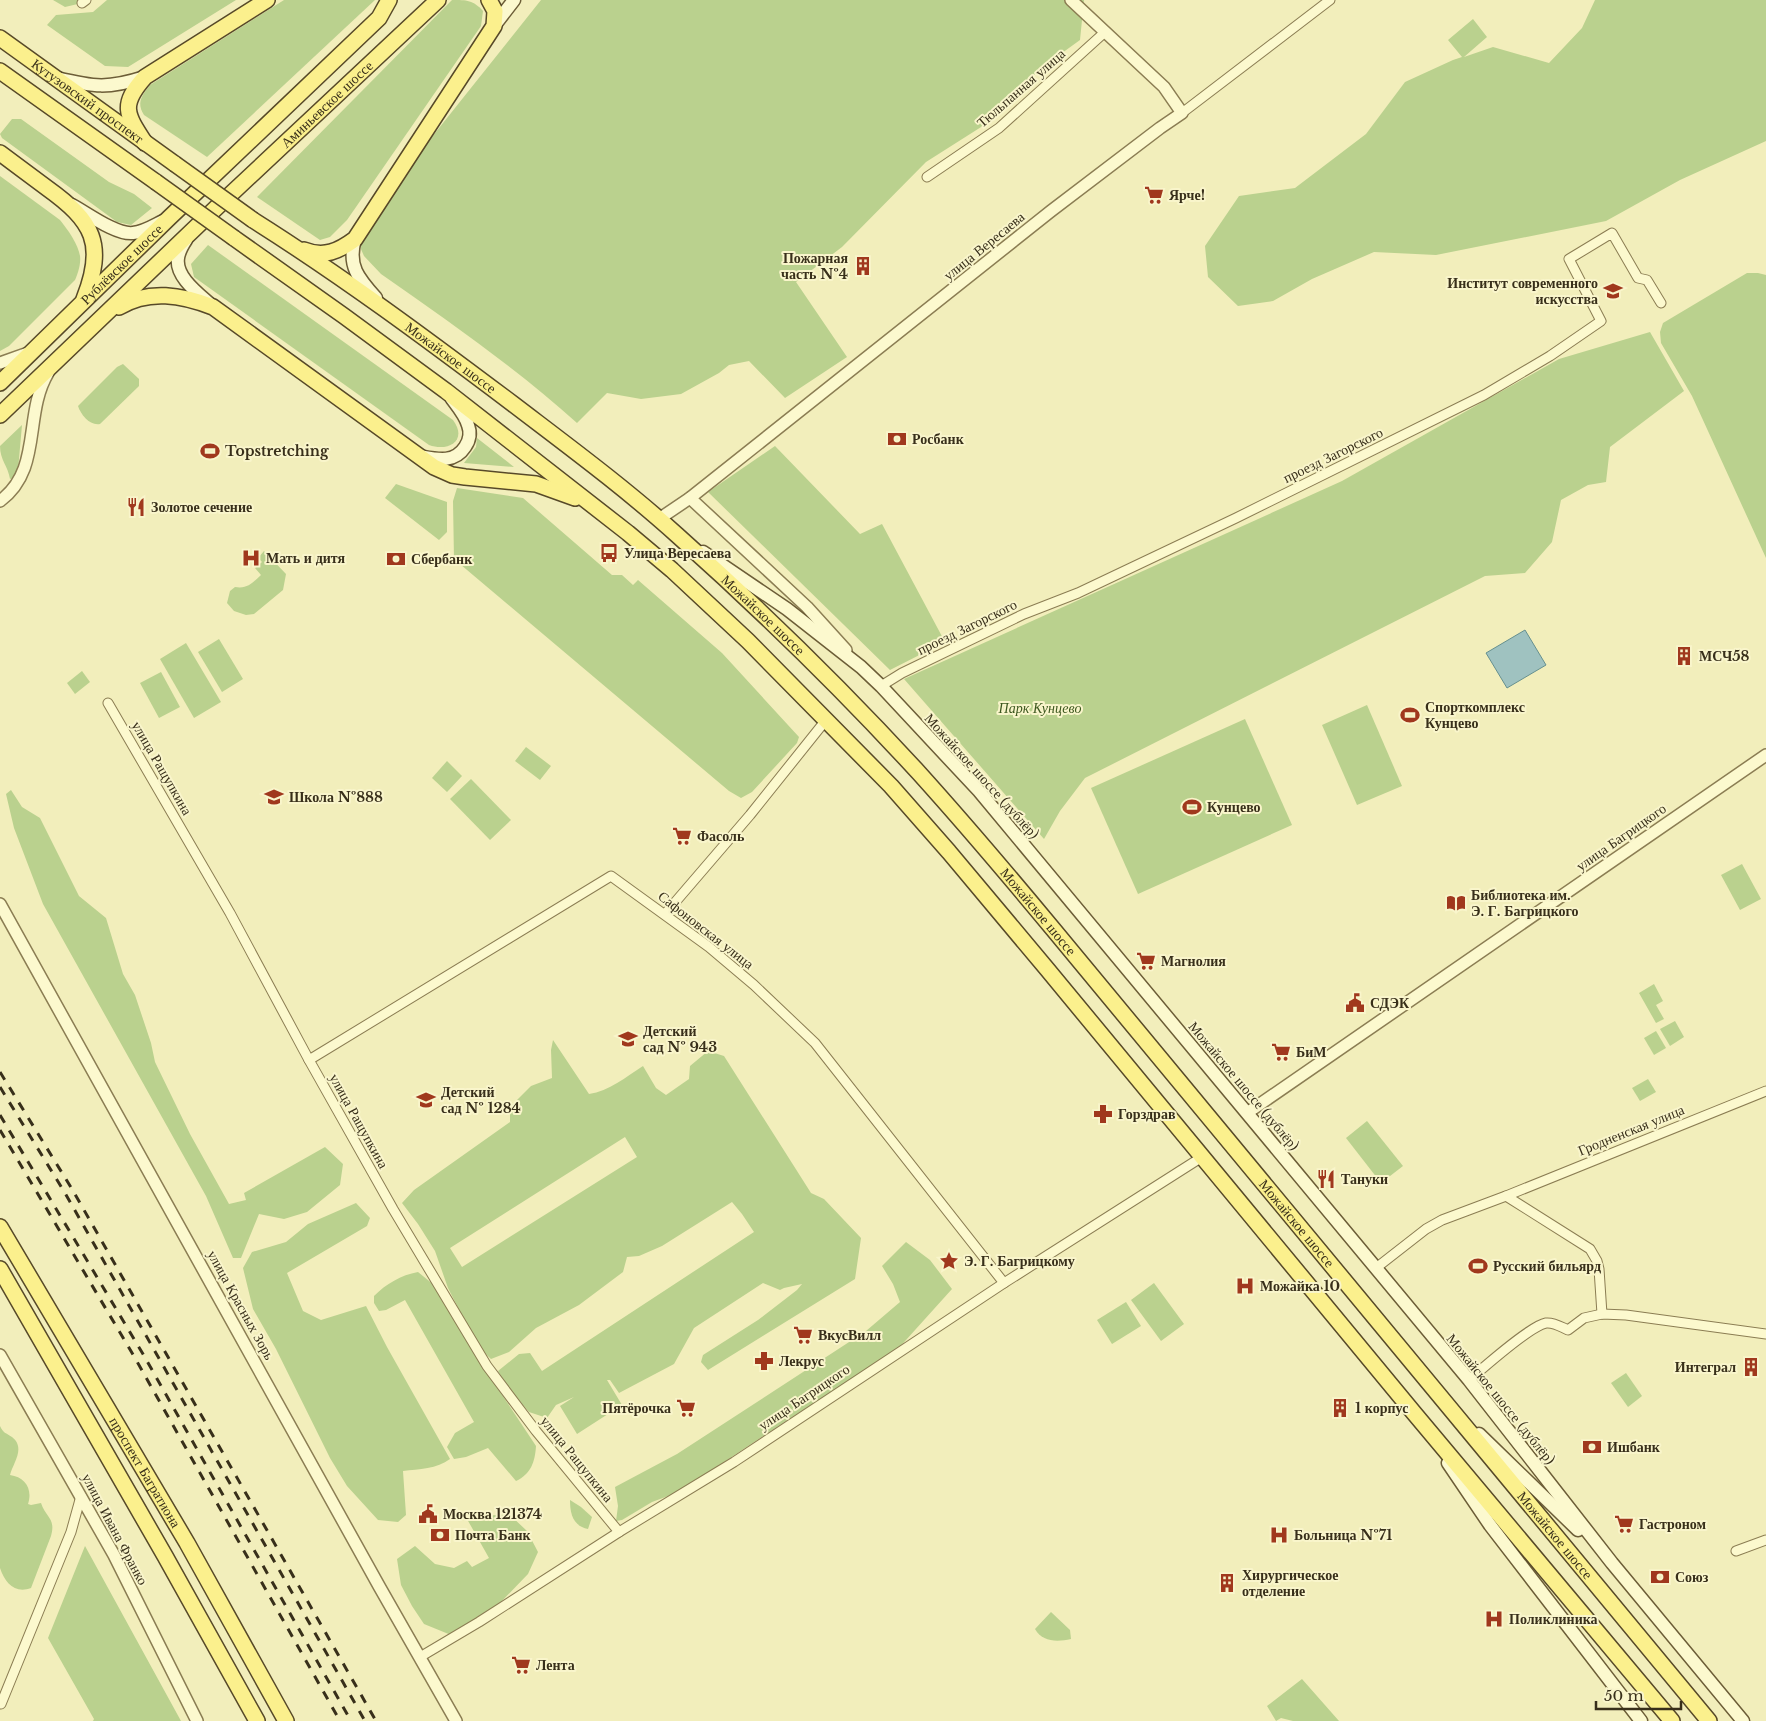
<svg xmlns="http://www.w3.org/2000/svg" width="1766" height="1721" viewBox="0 0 1766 1721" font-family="'Libre Baskerville',serif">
	<rect width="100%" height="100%" fill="#f2eebb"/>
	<g fill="#bad18e" fill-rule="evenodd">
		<path d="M53 0H86L82 3 65 7Z"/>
		<path d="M107 0H236L128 67 105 66 47 25 56 15 93 12Z"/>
		<path d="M284 0H375L207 157 144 115C136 103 142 95 150 85Z"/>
		<path d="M452 0C467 0 473 0 483 11L481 26 347 220 330 237 320 240 257 197Z"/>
		<path d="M541 0H1084L1080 40 1040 69 989 122 926 162 842 247 796 282 847 357 785 398 749 361 729 365 719 373 681 394 641 399 607 393 577 423C516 368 448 321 381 274L364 256 357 240 392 187Z"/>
		<path d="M1595 0H1766V141L1680 180 1606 221 1436 255 1374 252 1312 279 1273 301 1238 306 1208 277 1205 246 1239 196 1295 188 1366 134 1405 82 1453 60 1462 57 1448 40 1473 19 1487 37 1464 57 1493 47 1549 63 1582 28Z"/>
		<path d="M12 119H21L109 182 134 194 152 208 131 225 117 222 2 138 0 134Z"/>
		<path d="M0 176 60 220C68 230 78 244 80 256 81 264 78 273 75 280L9 346 0 351Z"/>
		<path d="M208 245 453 420C468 440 449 452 429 445L194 277 191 264Z"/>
		<path d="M1747 273H1758L1766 275V558L1692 396 1661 343 1660 332 1663 323Z"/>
		<path d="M1650 332 1684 391 1610 447 1606 482 1588 485 1561 500 1552 542 1525 573 1485 576 1085 778 1060 811 1044 839 904 679 1342 481 1559 359Z"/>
		<path d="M123 364 139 379V386L100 424C90 426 81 415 78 406L117 367Z"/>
		<path d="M22 425 18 470 13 478 10 479C8 466 0 460 0 446Z"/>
		<path d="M477 438 514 467 464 463 476 447Z"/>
		<path d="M775 446 860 534 882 524 945 642 890 670 708 492Z"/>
		<path d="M396 484 447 502V532L439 540 385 498Z"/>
		<path d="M457 488 523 498 612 575H622L633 585 638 580 722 653 799 737 797 743 752 792 741 798 729 791 454 559 453 501Z"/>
		<path d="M264 551 286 574 283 590 254 614 246 615 234 611 227 603 230 591 235 587C248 589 252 583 261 575L255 568 262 562 258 558Z"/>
		<path d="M219 639 243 679 222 692 198 652Z"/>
		<path d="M186 643 221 702 194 718 160 659Z"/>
		<path d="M82 671 90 682 75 694 67 683Z"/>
		<path d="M161 672 180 707 159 718 140 683Z"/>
		<path d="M1367 705 1402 786 1357 805 1322 725Z"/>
		<path d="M1245 719 1292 825 1138 894 1091 788Z"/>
		<path d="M526 747 551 766 540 780 515 761Z"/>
		<path d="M447 761 462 776 447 792 432 778Z"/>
		<path d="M471 779 511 820 490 840 450 799Z"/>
		<path d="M11 790 22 807 40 818 79 896 106 918 123 974 135 995 151 1043 155 1062 190 1134 229 1204 246 1200 244 1193 325 1147 343 1164 340 1185 307 1212 284 1219 259 1214 241 1258H233L206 1196 43 904 14 828 6 794Z"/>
		<path d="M1742 864 1761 899 1740 910 1721 875Z"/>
		<path d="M1654 984 1663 1001 1656 1005 1664 1019 1656 1023 1639 993Z"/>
		<path d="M1675 1021 1684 1037 1670 1046 1660 1029Z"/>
		<path d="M1656 1031 1666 1048 1654 1055 1644 1038Z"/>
		<path d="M553 1040 589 1094C609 1091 626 1077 643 1066L656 1088 666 1095 689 1079 690 1066 708 1051 724 1056 811 1193 824 1199 861 1238 855 1279 708 1370 701 1362 703 1355 758 1320 797 1290 802 1284 784 1288 780 1290 763 1283 694 1328 674 1364 619 1393 610 1380H607L622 1405 577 1434 560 1406 574 1397 556 1405 547 1418 529 1412 504 1383 498 1371 519 1354 530 1353 542 1371 754 1232 742 1214 732 1202 662 1246 639 1256 627 1257 623 1272 579 1305 536 1328 509 1352 491 1359 478 1347 448 1288 435 1251 418 1224 402 1203 414 1190 510 1122V1107L531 1086 552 1078 551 1050ZM625 1137 637 1157 462 1267 450 1248Z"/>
		<path d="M1648 1079 1656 1092 1640 1101 1632 1088Z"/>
		<path d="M1367 1121 1403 1166 1381 1183 1346 1138Z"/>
		<path d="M356 1203 370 1218 367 1226 287 1273 303 1311 321 1320 366 1306 387 1347 450 1459C437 1469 419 1469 403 1471L406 1515 398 1522 378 1520 347 1486 330 1458 276 1349 253 1309 243 1268 252 1252 286 1242 308 1224Z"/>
		<path d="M906 1242 930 1260 952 1289 897 1350 786 1421 679 1492 652 1502 622 1520 616 1521 618 1506 615 1487 677 1454 866 1331 900 1302 893 1284 882 1266Z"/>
		<path d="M418 1272 434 1285 485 1369 536 1446C535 1462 531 1474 516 1481L488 1448 466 1457 454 1459 447 1447 455 1433 474 1422 405 1300 386 1310 379 1311 374 1303V1296C386 1284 401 1275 418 1272Z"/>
		<path d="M1154 1283 1184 1324 1161 1341 1131 1300Z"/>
		<path d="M1126 1302 1141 1326 1112 1344 1097 1320Z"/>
		<path d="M1626 1373 1642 1396 1628 1407 1611 1383Z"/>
		<path d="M0 1426C3 1433 6 1433 12 1437 26 1448 13 1463 10 1475 25 1477 33 1489 28 1504L31 1505 41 1503C46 1518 56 1518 51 1536L31 1588C15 1594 5 1583 0 1568Z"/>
		<path d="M570 1500 581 1507 592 1517 588 1529C573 1526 570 1514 570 1500Z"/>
		<path d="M509 1514 527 1531 538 1552 528 1574 499 1604 451 1635 424 1624 412 1606 401 1585 397 1559 415 1546 435 1564 454 1568 467 1561 472 1567 489 1558 467 1519 471 1517Z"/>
		<path d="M85 1546 181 1721H93L94 1719 48 1638Z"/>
		<path d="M1051 1612 1070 1630 1071 1639C1057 1642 1042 1642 1035 1629Z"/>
		<path d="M1302 1679 1339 1721H1293L1281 1718 1276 1721 1267 1706Z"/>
	</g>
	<path fill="#9fc2c0" stroke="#66908f" d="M1525 630 1546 665 1507 688 1486 653Z"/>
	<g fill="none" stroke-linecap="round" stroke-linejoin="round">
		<g stroke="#8b7d53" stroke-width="11">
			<g id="minor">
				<path d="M82 3 86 0"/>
				<path d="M1182 113 1330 0"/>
				<path d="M927 177 999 128 1105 32"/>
				<path d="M881 686 902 673 1024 614 1078 593 1236 518 1484 395 1550 356 1601 321 1569 259 1612 233 1638 278 1647 280 1661 303"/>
				<path d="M108 703 230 913 309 1060 393 1209 487 1366 536 1431 619 1532"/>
				<path d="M665 914 750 815 826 720"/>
				<path d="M309 1060 611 876 709 947 754 985 815 1043 1004 1283"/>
				<path d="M1376 1268 1426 1229 1442 1220 1506 1196"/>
				<path d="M1602 1314 1599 1269 1597 1261 1590 1249 1506 1196 1766 1091"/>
				<path d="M1469 1380C1483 1368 1530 1326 1546 1323 1554 1322 1561 1327 1568 1330L1584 1318 1602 1314 1626 1315 1766 1334"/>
				<path d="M1736 1551 1766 1540"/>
				<path d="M420 1657 479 1622 619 1532 734 1462 1004 1283 1202 1157"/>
				<path d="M1 1704 71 1532 81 1496"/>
			</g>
		</g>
		<g stroke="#8b7d53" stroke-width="14">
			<g id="tertiary">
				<path d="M0 363 28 353"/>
				<path d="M690 498 807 607 846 650"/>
				<path d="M0 501C43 469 23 415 48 373"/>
				<path d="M659 519 690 498 1051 211 1160 128 1182 113 1164 87 1071 0"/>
				<path d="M0 904 379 1586 456 1721"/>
				<path d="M1247 1113 1766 755"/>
				<path d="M0 1355 114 1555 197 1721"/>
			</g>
		</g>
		<g stroke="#6c5d37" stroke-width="15">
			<g id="secondary">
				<path d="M494 26 514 0"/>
				<path d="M57 78C94 87 108 89 145 77"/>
				<path d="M72 205C87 213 116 235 133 233 144 232 153 226 163 221"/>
				<path d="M355 239C347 266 359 279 376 298"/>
				<path d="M186 240C182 246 179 251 178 258 175 277 199 294 211 305"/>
				<path d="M419 456C436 459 454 464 465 447 470 440 471 433 468 425 465 415 458 407 452 399"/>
				<path d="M703 552 787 609 861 667 881 686 979 791 1469 1380 1612 1563 1743 1721"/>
				<path d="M1479 1434 1578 1530"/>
				<path d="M1448 1463 1490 1525 1641 1721"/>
			</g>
		</g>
		<g stroke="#574928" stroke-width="18">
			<g id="primary">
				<path id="s1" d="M0 38 175 164"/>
				<path d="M0 71 156 182"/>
				<path d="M145 143C126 114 120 105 145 77L267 0"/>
				<path d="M0 153C16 165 31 176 47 188 93 221 106 244 84 299"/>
				<path id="s2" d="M253 220C342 276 428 340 513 404 568 446 625 488 677 535 761 610 843 690 919 773 965 824 1009 876 1053 929L1709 1721"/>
				<path d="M234 238 344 316 446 391 628 533 672 570 748 641 891 786 949 852 1047 969 1414 1413 1672 1721"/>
				<path d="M304 250C324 258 339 251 355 239L494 26 495 11 489 0"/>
				<path d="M119 307C149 289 182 295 213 307L434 467 452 475 465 477 536 484 575 498"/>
				<path id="s3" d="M0 383 169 218 379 18 389 0"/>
				<path id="s4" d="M0 415 216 208 438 0"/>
				<path id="s5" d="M0 1227 187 1543 286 1721"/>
				<path d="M0 1269 165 1556 257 1721"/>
			</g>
		</g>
		<use href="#minor" stroke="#fcf9ce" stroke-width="9"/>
		<use href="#tertiary" stroke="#fcf9ce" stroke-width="11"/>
		<use href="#secondary" stroke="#fcf9ce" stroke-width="12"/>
		<use href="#primary" stroke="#fbf08d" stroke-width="15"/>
		<g stroke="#382f1a" stroke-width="3" stroke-dasharray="9 9" stroke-linecap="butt">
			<path d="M0 1072 72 1189 376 1721"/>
			<path d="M0 1087 65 1193 365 1721"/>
			<path d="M0 1115 143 1354 351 1721"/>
			<path d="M0 1130 135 1358 340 1721"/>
		</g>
		<g stroke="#574928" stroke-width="18" stroke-linecap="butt">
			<g id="primary-bridge">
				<path d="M175 164 253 220"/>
				<path d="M156 182 234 238"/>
			</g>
		</g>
		<use href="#primary-bridge" stroke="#fbf08d" stroke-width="15"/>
	</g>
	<defs>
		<g id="supermarket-bare" transform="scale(1.5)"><path d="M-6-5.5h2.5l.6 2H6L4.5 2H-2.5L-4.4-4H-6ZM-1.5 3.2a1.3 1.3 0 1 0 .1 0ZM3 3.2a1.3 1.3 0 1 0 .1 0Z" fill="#a0381d" stroke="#f9f5cb" stroke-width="2.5" paint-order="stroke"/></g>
		<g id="building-bare" transform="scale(1.5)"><path d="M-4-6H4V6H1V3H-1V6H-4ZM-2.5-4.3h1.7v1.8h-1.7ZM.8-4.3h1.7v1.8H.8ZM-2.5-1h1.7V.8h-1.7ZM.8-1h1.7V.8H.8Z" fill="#a0381d" stroke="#f9f5cb" stroke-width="2.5" paint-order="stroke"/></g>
		<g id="university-bare" transform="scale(1.5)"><path d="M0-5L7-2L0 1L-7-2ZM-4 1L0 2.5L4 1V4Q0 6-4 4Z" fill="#a0381d" stroke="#f9f5cb" stroke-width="2.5" paint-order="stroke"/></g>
		<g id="bank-bare" transform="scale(1.5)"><path d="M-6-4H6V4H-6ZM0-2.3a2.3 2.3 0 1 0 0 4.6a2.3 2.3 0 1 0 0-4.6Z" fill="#a0381d" stroke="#f9f5cb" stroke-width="2.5" paint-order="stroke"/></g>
		<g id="stadium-bare" transform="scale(1.5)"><path d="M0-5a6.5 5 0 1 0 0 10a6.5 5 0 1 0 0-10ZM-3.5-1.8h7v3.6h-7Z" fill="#a0381d" stroke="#f9f5cb" stroke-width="2.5" paint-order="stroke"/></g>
		<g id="restaurant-bare" transform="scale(1.5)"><path d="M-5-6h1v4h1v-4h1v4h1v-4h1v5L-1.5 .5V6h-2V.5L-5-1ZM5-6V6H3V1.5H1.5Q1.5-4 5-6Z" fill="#a0381d" stroke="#f9f5cb" stroke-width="2.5" paint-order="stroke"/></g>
		<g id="bus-bare" transform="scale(1.5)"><path d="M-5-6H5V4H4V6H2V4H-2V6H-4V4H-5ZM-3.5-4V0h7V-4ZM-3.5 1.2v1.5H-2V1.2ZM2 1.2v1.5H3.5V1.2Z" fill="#a0381d" stroke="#f9f5cb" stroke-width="2.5" paint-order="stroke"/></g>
		<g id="hospital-bare" transform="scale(1.5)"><path d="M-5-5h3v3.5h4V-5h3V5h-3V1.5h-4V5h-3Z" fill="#a0381d" stroke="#f9f5cb" stroke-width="2.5" paint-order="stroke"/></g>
		<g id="school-bare" transform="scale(1.5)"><path d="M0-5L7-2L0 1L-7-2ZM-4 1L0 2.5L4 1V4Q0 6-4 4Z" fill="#a0381d" stroke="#f9f5cb" stroke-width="2.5" paint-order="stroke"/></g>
		<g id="library-bare" transform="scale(1.5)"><path d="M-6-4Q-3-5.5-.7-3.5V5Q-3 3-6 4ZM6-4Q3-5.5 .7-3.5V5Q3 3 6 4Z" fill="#a0381d" stroke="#f9f5cb" stroke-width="2.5" paint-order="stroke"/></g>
		<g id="civic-bare" transform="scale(1.5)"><path d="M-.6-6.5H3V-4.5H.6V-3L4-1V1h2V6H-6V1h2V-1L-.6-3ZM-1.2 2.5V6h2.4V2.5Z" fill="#a0381d" stroke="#f9f5cb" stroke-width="2.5" paint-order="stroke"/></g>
		<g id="pharmacy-bare" transform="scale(1.5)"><path d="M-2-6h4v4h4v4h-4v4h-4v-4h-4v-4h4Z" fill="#a0381d" stroke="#f9f5cb" stroke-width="2.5" paint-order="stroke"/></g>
		<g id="sight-bare" transform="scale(1.5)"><path d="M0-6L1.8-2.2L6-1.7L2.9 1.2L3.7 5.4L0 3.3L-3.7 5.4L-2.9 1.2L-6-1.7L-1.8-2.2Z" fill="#a0381d" stroke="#f9f5cb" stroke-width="2.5" paint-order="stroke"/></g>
	</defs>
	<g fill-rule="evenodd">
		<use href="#supermarket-bare" x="1154" y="195"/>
		<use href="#building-bare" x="863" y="266"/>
		<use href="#university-bare" x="1613" y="291"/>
		<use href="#bank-bare" x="897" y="439"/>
		<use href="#stadium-bare" x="210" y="451"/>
		<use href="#restaurant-bare" x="136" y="507"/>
		<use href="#bus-bare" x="609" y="553"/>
		<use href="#hospital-bare" x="251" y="558"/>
		<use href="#bank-bare" x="396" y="559"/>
		<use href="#building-bare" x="1684" y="656"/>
		<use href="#stadium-bare" x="1410" y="715"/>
		<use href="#school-bare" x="274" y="797"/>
		<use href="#stadium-bare" x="1192" y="807"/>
		<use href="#supermarket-bare" x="682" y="836"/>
		<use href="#library-bare" x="1456" y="903"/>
		<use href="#supermarket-bare" x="1146" y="961"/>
		<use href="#civic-bare" x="1355" y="1003"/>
		<use href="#school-bare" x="628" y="1039"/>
		<use href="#supermarket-bare" x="1281" y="1052"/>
		<use href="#school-bare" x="426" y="1100"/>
		<use href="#pharmacy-bare" x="1103" y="1114"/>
		<use href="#restaurant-bare" x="1326" y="1179"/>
		<use href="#sight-bare" x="949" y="1261"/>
		<use href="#stadium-bare" x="1478" y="1266"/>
		<use href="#hospital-bare" x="1245" y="1286"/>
		<use href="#supermarket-bare" x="803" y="1335"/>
		<use href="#pharmacy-bare" x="764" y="1361"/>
		<use href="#building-bare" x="1751" y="1367"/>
		<use href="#supermarket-bare" x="686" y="1408"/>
		<use href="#building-bare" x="1340" y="1408"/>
		<use href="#bank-bare" x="1592" y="1447"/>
		<use href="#civic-bare" x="428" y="1514"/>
		<use href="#supermarket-bare" x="1624" y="1524"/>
		<use href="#bank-bare" x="440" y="1535"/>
		<use href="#hospital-bare" x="1279" y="1535"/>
		<use href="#bank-bare" x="1660" y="1577"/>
		<use href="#building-bare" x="1227" y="1583"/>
		<use href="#hospital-bare" x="1494" y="1619"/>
		<use href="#supermarket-bare" x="521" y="1665"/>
	</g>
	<g text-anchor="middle" stroke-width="4" stroke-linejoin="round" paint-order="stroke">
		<g font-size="14" fill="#382f1a" stroke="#f9f5cb">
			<text transform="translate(1021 88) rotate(-41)" y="5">Тюльпанная улица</text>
			<text dy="5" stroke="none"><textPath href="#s1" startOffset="108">Кутузовский проспект</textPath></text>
			<text dy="5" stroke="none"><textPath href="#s4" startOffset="451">Аминьевское шоссе</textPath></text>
			<text transform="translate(984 246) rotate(-39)" y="5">улица Вересаева</text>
			<text dy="5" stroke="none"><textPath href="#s3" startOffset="170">Рублёвское шоссе</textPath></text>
			<text dy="5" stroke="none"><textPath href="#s2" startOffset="241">Можайское шоссе</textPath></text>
			<text transform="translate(1333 455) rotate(-26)" y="5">проезд Загорского</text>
			<text dy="5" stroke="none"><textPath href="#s2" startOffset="646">Можайское шоссе</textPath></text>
			<text transform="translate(967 627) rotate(-26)" y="5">проезд Загорского</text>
			<text transform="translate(162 768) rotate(60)" y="5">улица Ращупкина</text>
			<text transform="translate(982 776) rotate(48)" y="5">Можайское шоссе (дублёр)</text>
			<text transform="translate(1621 837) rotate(-35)" y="5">улица Багрицкого</text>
			<text dy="5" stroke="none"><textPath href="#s2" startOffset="1051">Можайское шоссе</textPath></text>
			<text transform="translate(706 930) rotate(38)" y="5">Сафоновская улица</text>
			<text transform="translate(1244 1086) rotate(50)" y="5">Можайское шоссе (дублёр)</text>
			<text transform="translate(359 1121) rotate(61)" y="5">улица Ращупкина</text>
			<text transform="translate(1631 1130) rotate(-22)" y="5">Гродненская улица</text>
			<text dy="5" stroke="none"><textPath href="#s2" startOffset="1456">Можайское шоссе</textPath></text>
			<text transform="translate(241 1305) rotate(61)" y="5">улица Красных Зорь</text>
			<text transform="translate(804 1397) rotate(-34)" y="5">улица Багрицкого</text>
			<text transform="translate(1501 1399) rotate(51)" y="5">Можайское шоссе (дублёр)</text>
			<text transform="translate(577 1459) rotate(51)" y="5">улица Ращупкина</text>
			<text dy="5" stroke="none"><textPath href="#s5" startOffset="285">проспект Багратиона</textPath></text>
			<text transform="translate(115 1529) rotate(62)" y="5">улица Ивана Франко</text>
			<text dy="5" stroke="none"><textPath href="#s2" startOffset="1861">Можайское шоссе</textPath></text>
		</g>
		<g font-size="14" font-weight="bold" fill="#382f1a" stroke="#f9f5cb" text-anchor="start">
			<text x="1169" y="200">Ярче!</text>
			<text x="848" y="263" text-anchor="end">Пожарная<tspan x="848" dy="16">часть №4</tspan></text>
			<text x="1598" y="288" text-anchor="end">Институт современного<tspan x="1598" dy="16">искусства</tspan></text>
			<text x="912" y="444">Росбанк</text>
			<text x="225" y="456">Topstretching</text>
			<text x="151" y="512">Золотое сечение</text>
			<text x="624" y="558">Улица Вересаева</text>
			<text x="266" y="563">Мать и дитя</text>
			<text x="411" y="564">Сбербанк</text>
			<text x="1699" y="661">МСЧ58</text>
			<text x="1425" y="712">Спорткомплекс<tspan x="1425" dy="16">Кунцево</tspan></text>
			<text x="289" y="802">Школа №888</text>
			<text x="1207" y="812">Кунцево</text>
			<text x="697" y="841">Фасоль</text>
			<text x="1471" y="900">Библиотека им.<tspan x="1471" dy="16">Э. Г. Багрицкого</tspan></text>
			<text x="1161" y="966">Магнолия</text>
			<text x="1370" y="1008">СДЭК</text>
			<text x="643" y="1036">Детский<tspan x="643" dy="16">сад № 943</tspan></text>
			<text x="1296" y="1057">БиМ</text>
			<text x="441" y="1097">Детский<tspan x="441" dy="16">сад № 1284</tspan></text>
			<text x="1118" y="1119">Горздрав</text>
			<text x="1341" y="1184">Тануки</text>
			<text x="964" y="1266">Э. Г. Багрицкому</text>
			<text x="1493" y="1271">Русский бильярд</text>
			<text x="1260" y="1291">Можайка 10</text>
			<text x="818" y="1340">ВкусВилл</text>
			<text x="779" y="1366">Лекрус</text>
			<text x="1736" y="1372" text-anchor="end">Интеграл</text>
			<text x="671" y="1413" text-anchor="end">Пятёрочка</text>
			<text x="1355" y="1413">1 корпус</text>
			<text x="1607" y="1452">Ишбанк</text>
			<text x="443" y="1519">Москва 121374</text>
			<text x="1639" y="1529">Гастроном</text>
			<text x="455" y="1540">Почта Банк</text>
			<text x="1294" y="1540">Больница №71</text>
			<text x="1242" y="1580">Хирургическое<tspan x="1242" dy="16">отделение</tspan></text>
			<text x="1675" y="1582">Союз</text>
			<text x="1509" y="1624">Поликлиника</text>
			<text x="536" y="1670">Лента</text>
		</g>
		<g font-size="14" font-style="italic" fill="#3c571e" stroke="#f9f5cb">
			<text x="1040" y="713">Парк Кунцево</text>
		</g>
	</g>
	<path d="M1596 1701v8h85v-8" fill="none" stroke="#382f1a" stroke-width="2.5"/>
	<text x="1604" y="1701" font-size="15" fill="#382f1a" stroke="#f9f5cb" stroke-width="4" paint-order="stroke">50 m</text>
</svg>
